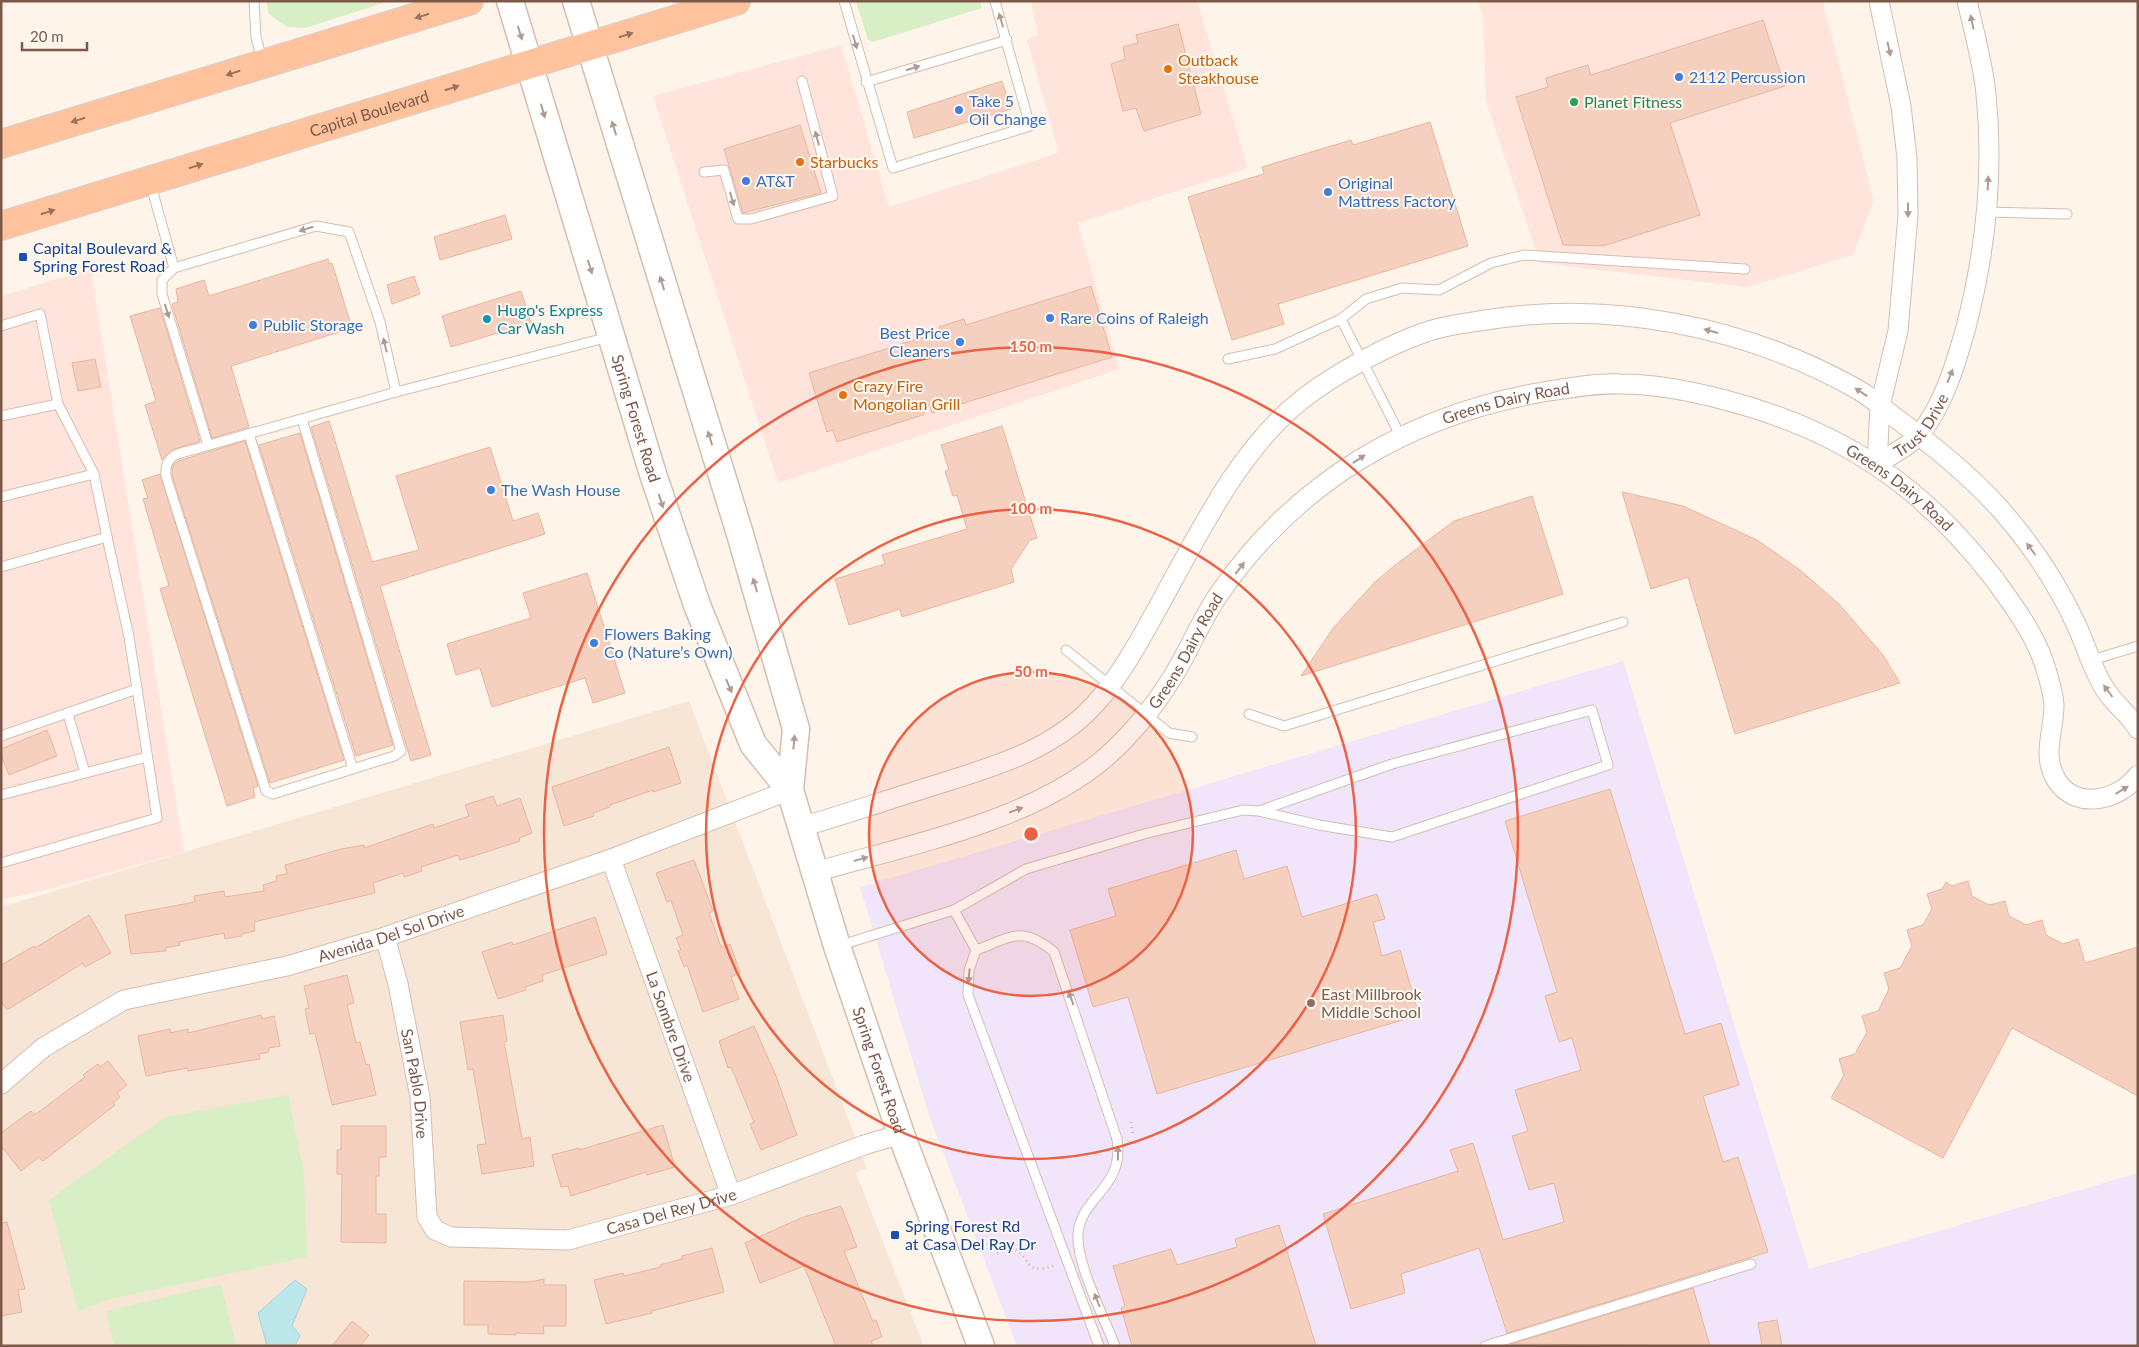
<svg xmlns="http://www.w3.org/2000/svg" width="2139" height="1347" viewBox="0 0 2139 1347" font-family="Lato,sans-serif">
	<rect width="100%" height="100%" fill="#fef4e9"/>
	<path fill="#f7e6d6" d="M689 701 867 1168 856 1173 924 1346H1V907Z"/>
	<g fill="#ffe4dc">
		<path d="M1031 1H1197L1248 168 1078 223 1119 369 778 483 653 96 841 45 889 207 1059 153 1027 40 1038 34Z"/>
		<path d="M1478 1H1823L1874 201 1853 255 1747 287 1540 263 1486 101 1483 16Z"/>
		<path d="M91 269 184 852 38 892 1 899V296Z"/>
	</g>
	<path fill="#f1e5fb" d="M1623 661 1809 1269 2138 1173V1346H1017L930 1118 860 887Z"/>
	<g fill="#d8eec5">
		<path d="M266 1H390L305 28 287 27 269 14Z"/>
		<path d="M856 1H980L982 8 873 42 868 40Z"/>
		<path d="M288 1095 304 1173 307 1257 106 1300 78 1311 49 1200 165 1117Z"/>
		<path d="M221 1284 236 1346H114L106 1311Z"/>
	</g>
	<path fill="#bbe7ea" stroke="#a0d8dd" d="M295 1280 307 1289 292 1326 300 1335 295 1346H267L258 1313Z"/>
	<g fill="#f6d0be" stroke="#eab59d">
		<path d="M1763 20 1785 86 1670 123 1700 215 1603 246 1563 245 1516 97 1548 87 1546 78 1588 65 1591 75Z"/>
		<path d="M1178 24 1201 114 1144 131 1136 108 1123 111 1111 64 1125 59 1123 47 1138 43 1136 35Z"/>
		<path d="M1002 81 1011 109 914 138 907 112Z"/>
		<path d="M1430 122 1468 246 1278 304 1284 324 1232 340 1188 197 1264 174 1262 167 1351 140 1353 145Z"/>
		<path d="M800 125 821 193 743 213 724 149Z"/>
		<path d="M505 215 512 239 440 260 434 237Z"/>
		<path d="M328 259 329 264 332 263 352 328 231 366 249 427 212 438 172 304 178 302 176 289 204 280 209 296Z"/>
		<path d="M414 276 420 294 392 304 387 285Z"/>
		<path d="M1091 286 1112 357 932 413 929 404 923 415 837 442 833 430 827 432 809 373 940 332 939 327 964 319 966 325Z"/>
		<path d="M521 291 531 323 451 347 442 316Z"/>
		<path d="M160 308 200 441 172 450 162 460 145 405 156 401 130 316Z"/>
		<path d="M95 359 101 387 78 391 72 363Z"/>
		<path d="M329 421 372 562 419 550 396 476 490 447 513 521 538 513 545 534 380 586 431 755 411 761 311 427Z"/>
		<path d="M1002 426 1037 538 1030 540 1011 569 1014 582 902 617 900 609 849 625 835 579 885 564 882 555 967 529 957 495 953 496 945 471 949 470 941 445Z"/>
		<path d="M300 433 393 745 356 756 259 445Z"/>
		<path d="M245 441 344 760 270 783 172 475 173 465 178 461Z"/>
		<path d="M160 474 258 786 253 788 255 797 227 806 160 589 169 586 143 499 148 498 142 480Z"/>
		<path d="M1622 492 1683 506 1757 540 1800 570 1839 604 1883 655 1900 683 1735 734 1688 577 1651 589Z"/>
		<path d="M1532 496 1563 594 1301 676 1334 627 1374 583 1394 566 1454 521Z"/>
		<path d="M587 573 625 693 593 703 585 678 492 707 480 668 456 675 447 644 531 618 523 593Z"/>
		<path d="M47 730 57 756 9 775 1 755V749Z"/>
		<path d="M669 747 681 783 653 792V790L610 805V807L593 813 594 816 564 826 552 787Z"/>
		<path d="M1610 789 1685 1034 1721 1023 1739 1085 1703 1096 1723 1162 1738 1157 1768 1252 1507 1333 1479 1248 1401 1274 1405 1293 1351 1309 1323 1214 1458 1171 1450 1150 1473 1143 1503 1240 1564 1222 1554 1183 1529 1190 1512 1136 1528 1131 1515 1090 1581 1070 1572 1038 1559 1042 1545 996 1557 992 1505 821Z"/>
		<path d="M493 796 497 806 520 798 532 833 519 838 520 841 474 856 460 860 458 855 421 867 422 871 404 877 403 873 373 883 375 893 254 922 255 931 241 934V936L225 939 224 933 179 942 180 945 165 948 166 951 131 954 125 915 195 902 194 896 224 891 225 897 264 891 263 885 277 881 276 876 287 874 285 865 341 849 364 845V848L433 824 434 828 469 816 465 805Z"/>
		<path d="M1236 850 1244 879 1287 866 1302 917 1377 894 1385 919 1373 922 1382 956 1400 950 1419 1015 1157 1094 1128 997 1093 1007 1070 930 1116 916 1108 889Z"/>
		<path d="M694 860 713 911 709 913 721 947 730 944 740 972 731 977 739 999 703 1012 687 965 684 967 678 951 681 950 676 938 683 935 671 900 667 902 656 873Z"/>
		<path d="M1968 881 1972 896 1989 905 2005 901 2009 916 2026 925 2042 920 2046 935 2063 944 2078 939 2085 963 2138 947V1096L2012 1028 1943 1158 1831 1098 1844 1075 1839 1059 1855 1054 1867 1032 1862 1016 1878 1011 1889 989 1884 973 1900 968 1912 946 1907 930 1923 925 1932 909 1927 894 1942 889 1946 882 1952 886Z"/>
		<path d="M89 915 111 953 85 967 83 963 7 1010 1 1001V965L34 946 35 948Z"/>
		<path d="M595 917 607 954 542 975 543 981 525 987 526 990 498 999 482 952 512 942 513 945Z"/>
		<path d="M347 975 354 1003 347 1005 356 1043 360 1042 366 1065 369 1064 376 1095 332 1105 315 1033 310 1034 305 1009 309 1008 304 986Z"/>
		<path d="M261 1015 262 1019 274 1016 280 1046 269 1048V1052L259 1054 260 1059 188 1071 187 1068 146 1076 138 1036 170 1029V1033L188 1029V1033Z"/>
		<path d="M503 1015 507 1041 504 1042 522 1139 530 1137 534 1166 482 1174 477 1145 486 1144 473 1069 468 1070 460 1022Z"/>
		<path d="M754 1026 776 1076 797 1135 761 1150 750 1124 754 1122 731 1067 728 1068 719 1041Z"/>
		<path d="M108 1061 127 1085 117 1093 120 1097 113 1103 115 1105 43 1161 39 1157 21 1171 1 1146V1133L31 1111 34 1115 39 1112 85 1077 83 1075 98 1064 100 1067Z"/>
		<path d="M663 1125 675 1167 647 1175 646 1172 571 1196 568 1186 561 1187 552 1155 579 1148V1150Z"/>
		<path d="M341 1126H386V1157H379V1176H376V1214H386V1243L341 1242 342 1174H337V1150H341Z"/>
		<path d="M841 1206 857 1247 844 1251 873 1322 876 1320 882 1337 871 1341 873 1346H836L804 1266 760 1283 745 1243 801 1218Z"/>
		<path d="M7 1222 25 1289 18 1290 22 1312 1 1316V1223Z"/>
		<path d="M1279 1225 1316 1346H1132L1121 1308 1125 1306 1113 1266 1171 1249 1177 1265 1237 1247 1235 1239Z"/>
		<path d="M712 1248 724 1292 652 1311V1313L606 1324 594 1280 623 1273 624 1276 661 1267 660 1265 682 1259V1256Z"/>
		<path d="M544 1279V1285H566V1326H543L544 1334 516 1333V1335L488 1334V1325H464V1281L529 1282Z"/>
		<path d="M1693 1288 1710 1346 1511 1344Z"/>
		<path d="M1777 1320 1782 1346H1762L1758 1323Z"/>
		<path d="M352 1321 369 1335 360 1346H332Z"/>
	</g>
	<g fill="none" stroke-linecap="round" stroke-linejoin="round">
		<g stroke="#d5bdaf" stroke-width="11">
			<g id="service">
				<path d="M254 1 256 37 262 60"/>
				<path d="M844 1 893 168 1030 126 995 1"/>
				<path d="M866 82 1007 40"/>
				<path d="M704 172 724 170 738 219H751L833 196 802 81"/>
				<path d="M150 182 174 268"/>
				<path d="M1987 212 2067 214"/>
				<path d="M1341 319 1401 437"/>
				<path d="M1 326 40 314 58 404 94 474 107 537 1 567"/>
				<path d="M1228 359 1275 349 1341 319 1366 299 1402 288 1439 290 1491 263 1524 255 1745 269"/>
				<path d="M1 416 58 404"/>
				<path d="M302 419 401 751 394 756 273 794 266 791 166 476C164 453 180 454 199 448L396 392 609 337"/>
				<path d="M249 434 353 769"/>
				<path d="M208 445 162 294V280L174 268 316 226 349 232 380 322 396 392"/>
				<path d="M1 497 94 474"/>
				<path d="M1066 650 1169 733 1192 737"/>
				<path d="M2092 660 2138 646"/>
				<path d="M68 714 85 773"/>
				<path d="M1249 714 1284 726 1623 622"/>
				<path d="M1 736 137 689"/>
				<path d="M1 795 147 757"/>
				<path d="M1 863 157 818 129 637 107 537"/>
				<path d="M954 910 1026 869 1144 834 1243 810 1259 811 1319 825 1392 837 1608 765 1592 710 1392 764 1259 811"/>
				<path d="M838 946 954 910 976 950"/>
				<path d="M1099 1346 968 995 969 970 976 950C1012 937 1021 925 1054 952L1117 1139C1125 1188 1081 1196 1078 1234 1076 1263 1104 1317 1115 1346"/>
				<path d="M1485 1346 1751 1264"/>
			</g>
		</g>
		<g stroke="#d5bdaf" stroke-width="21">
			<g id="minor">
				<path id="s1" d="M1877 464C1890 455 1910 446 1920 434 1944 404 1956 363 1966 327 1986 250 1994 173 1986 94 1983 63 1974 32 1967 1"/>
				<path d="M1877 464 1880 406 1898 331 1908 215 1907 158 1901 106 1879 1"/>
				<path d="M801 827C843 815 884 801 926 788 985 769 1051 753 1095 704 1118 679 1136 648 1152 618 1194 544 1236 450 1304 398 1336 373 1388 345 1426 332 1445 325 1466 323 1486 320 1610 300 1744 326 1855 388 1870 396 1883 408 1897 419 1934 446 1970 475 2001 510 2031 544 2058 585 2077 626 2086 646 2093 671 2105 689 2114 704 2129 714 2138 729"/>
				<path id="s2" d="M611 859 731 1195"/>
				<path id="s3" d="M815 872C908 845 1030 822 1105 758 1131 735 1154 707 1172 678 1189 651 1201 620 1219 594 1297 481 1410 415 1543 392 1568 388 1596 383 1621 384 1656 384 1691 391 1725 400 1841 430 1922 485 1995 580 2013 605 2034 633 2044 663 2048 676 2053 690 2054 705 2054 732 2041 756 2057 781 2077 811 2120 800 2138 775"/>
				<path id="s4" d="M385 937 398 984 420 1097 427 1217 435 1230 451 1237 568 1240 731 1195 864 1145 901 1134"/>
				<path id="s5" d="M1 1084 44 1047 124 1000 287 966 385 937 611 859 790 790"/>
			</g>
		</g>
		<g stroke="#d8bdac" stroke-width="29">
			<g id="secondary">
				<path id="s6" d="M510 1 652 471 697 605 753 744 790 790 837 946 901 1134 981 1346"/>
				<path d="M576 1 740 534 796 729 790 790"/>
			</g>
		</g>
		<g stroke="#dad0cc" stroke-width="30">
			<g id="trunk">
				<path d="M1 144 469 1"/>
				<path id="s7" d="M1 226 736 1"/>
			</g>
		</g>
		<g stroke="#dcb3a0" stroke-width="3" stroke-dasharray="1 4" stroke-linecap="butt">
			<path d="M1131 1122 1133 1136"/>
			<path d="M997 1253 1014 1248C1032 1258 1022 1275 1053 1266"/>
		</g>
		<use href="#service" stroke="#fff" stroke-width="9"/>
		<use href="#minor" stroke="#fff" stroke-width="19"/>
		<use href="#secondary" stroke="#fff" stroke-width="26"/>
		<use href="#trunk" stroke="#fec29d" stroke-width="28"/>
	</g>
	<defs><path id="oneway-solid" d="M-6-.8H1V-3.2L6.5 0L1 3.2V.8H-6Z" transform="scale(1.25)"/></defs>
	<g fill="#9c725e">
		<use href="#oneway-solid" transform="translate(422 16) rotate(163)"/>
		<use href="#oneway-solid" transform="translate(626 35) rotate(-17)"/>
		<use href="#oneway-solid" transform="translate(233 73) rotate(163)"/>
		<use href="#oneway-solid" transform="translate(452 88) rotate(-17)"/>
		<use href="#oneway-solid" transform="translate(78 120) rotate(163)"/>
		<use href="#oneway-solid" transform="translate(196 166) rotate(-17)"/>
		<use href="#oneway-solid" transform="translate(48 212) rotate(-17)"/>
	</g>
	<g fill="#b09b92">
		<use href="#oneway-solid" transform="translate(1001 20) rotate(-107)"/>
		<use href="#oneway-solid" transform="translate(1972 22) rotate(-102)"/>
		<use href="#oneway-solid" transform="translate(520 33) rotate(73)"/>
		<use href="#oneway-solid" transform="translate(855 42) rotate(74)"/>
		<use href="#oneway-solid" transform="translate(1889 49) rotate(78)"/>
		<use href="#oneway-solid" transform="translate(913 68) rotate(-17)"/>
		<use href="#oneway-solid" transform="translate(543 111) rotate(74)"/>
		<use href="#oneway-solid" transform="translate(614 128) rotate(-107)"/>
		<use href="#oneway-solid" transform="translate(817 138) rotate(-105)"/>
		<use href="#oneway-solid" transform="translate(1988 183) rotate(-87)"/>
		<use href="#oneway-solid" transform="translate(732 199) rotate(74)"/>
		<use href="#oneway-solid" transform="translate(1908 210) rotate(90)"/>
		<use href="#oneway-solid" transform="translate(306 229) rotate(163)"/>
		<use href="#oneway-solid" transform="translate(590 267) rotate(73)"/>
		<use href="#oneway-solid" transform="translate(662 283) rotate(-107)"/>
		<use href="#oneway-solid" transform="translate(167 311) rotate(73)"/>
		<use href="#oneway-solid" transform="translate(1711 331) rotate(-165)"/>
		<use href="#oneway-solid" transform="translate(385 345) rotate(-103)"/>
		<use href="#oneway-solid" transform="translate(1950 376) rotate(-68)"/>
		<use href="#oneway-solid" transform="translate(1861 392) rotate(-146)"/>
		<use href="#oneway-solid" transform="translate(710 438) rotate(-107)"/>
		<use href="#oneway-solid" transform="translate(1359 459) rotate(-34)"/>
		<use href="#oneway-solid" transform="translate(661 501) rotate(72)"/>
		<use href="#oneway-solid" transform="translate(2031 549) rotate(-127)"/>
		<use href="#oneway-solid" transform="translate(1240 568) rotate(-52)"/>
		<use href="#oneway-solid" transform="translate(755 585) rotate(-106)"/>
		<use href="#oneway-solid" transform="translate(729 686) rotate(67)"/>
		<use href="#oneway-solid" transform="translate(2108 691) rotate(-127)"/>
		<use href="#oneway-solid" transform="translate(794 742) rotate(-85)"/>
		<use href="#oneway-solid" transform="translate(2122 790) rotate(-31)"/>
		<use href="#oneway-solid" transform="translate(1016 810) rotate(-20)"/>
		<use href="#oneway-solid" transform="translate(861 859) rotate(-16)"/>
		<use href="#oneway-solid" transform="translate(969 976) rotate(95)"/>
		<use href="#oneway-solid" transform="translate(1071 998) rotate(-110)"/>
		<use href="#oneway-solid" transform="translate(1118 1153) rotate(-90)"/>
		<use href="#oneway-solid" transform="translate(1097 1300) rotate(-112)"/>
	</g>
	<circle cx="1031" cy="834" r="162" fill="#ec6044" fill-opacity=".12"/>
	<g fill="none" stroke="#ec6044" stroke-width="2.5">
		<circle cx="1031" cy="834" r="162"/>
		<circle cx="1031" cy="834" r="325"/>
		<circle cx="1031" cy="834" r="487"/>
	</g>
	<g fill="#e8710a" stroke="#fff9f1" stroke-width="2">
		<circle cx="1168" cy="69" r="5"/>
		<circle cx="800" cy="162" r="5"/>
		<circle cx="843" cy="395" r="5"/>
	</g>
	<g fill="#3f7fe0" stroke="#fff9f1" stroke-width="2">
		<circle cx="1679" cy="77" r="5"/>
		<circle cx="959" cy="110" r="5"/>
		<circle cx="746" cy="181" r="5"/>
		<circle cx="1328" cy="192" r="5"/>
		<circle cx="1050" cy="318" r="5"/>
		<circle cx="253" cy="325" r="5"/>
		<circle cx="960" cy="342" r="5"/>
		<circle cx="491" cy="490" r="5"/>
		<circle cx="594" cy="643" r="5"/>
	</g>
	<circle fill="#2e9e5b" stroke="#fff9f1" stroke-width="2" cx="1574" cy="102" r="5"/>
	<g fill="#1a4fb4" stroke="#fff9f1" stroke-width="2">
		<rect x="18" y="252" width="10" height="10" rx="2.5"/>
		<rect x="890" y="1230" width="10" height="10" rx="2.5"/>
	</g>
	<circle fill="#0f9aa8" stroke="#fff9f1" stroke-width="2" cx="487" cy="319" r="5"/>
	<circle fill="#8d6e63" stroke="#fff9f1" stroke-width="2" cx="1311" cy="1003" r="5"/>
	<g text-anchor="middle" stroke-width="4" stroke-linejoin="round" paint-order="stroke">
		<g font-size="16" fill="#c56008" stroke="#fff9f1" text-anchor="start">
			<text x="1178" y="66">Outback<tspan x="1178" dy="18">Steakhouse</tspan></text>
			<text x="810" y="168">Starbucks</text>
			<text x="853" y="392">Crazy Fire<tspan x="853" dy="18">Mongolian Grill</tspan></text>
		</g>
		<g font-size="16" fill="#366cbe" stroke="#fff9f1" text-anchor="start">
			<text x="1689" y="83">2112 Percussion</text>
			<text x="969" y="107">Take 5<tspan x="969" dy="18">Oil Change</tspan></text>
			<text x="756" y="187">AT&amp;T</text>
			<text x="1338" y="189">Original<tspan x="1338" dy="18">Mattress Factory</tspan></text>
			<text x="1060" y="324">Rare Coins of Raleigh</text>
			<text x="263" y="331">Public Storage</text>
			<text x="950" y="339" text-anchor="end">Best Price<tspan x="950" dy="18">Cleaners</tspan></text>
			<text x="501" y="496">The Wash House</text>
			<text x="604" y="640">Flowers Baking<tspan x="604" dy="18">Co (Nature’s Own)</tspan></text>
		</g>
		<g font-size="16" fill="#27864d" stroke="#fff9f1" text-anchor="start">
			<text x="1584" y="108">Planet Fitness</text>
		</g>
		<g font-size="16" fill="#7c5849" stroke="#fff9f1">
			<text dy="6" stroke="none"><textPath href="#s7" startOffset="385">Capital Boulevard</textPath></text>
			<text dy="6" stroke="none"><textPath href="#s3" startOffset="869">Greens Dairy Road</textPath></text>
			<text dy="6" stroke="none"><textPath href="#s6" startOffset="436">Spring Forest Road</textPath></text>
			<text dy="6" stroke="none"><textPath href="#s1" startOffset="60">Trust Drive</textPath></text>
			<text dy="6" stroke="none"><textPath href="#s3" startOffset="1289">Greens Dairy Road</textPath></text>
			<text dy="6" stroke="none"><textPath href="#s3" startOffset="449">Greens Dairy Road</textPath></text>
			<text dy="6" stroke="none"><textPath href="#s5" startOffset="425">Avenida Del Sol Drive</textPath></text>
			<text dy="6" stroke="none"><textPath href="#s2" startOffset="178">La Sombre Drive</textPath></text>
			<text dy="6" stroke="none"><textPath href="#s6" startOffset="1135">Spring Forest Road</textPath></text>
			<text dy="6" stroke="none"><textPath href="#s4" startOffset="150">San Pablo Drive</textPath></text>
			<text dy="6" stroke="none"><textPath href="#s4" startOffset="541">Casa Del Rey Drive</textPath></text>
		</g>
		<g font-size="16" fill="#164399" stroke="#fff9f1" text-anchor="start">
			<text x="33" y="254">Capital Boulevard &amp;<tspan x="33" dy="18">Spring Forest Road</tspan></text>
			<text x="905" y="1232">Spring Forest Rd<tspan x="905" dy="18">at Casa Del Ray Dr</tspan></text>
		</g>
		<g font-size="16" fill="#0d838f" stroke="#fff9f1" text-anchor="start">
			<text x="497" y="316">Hugo's Express<tspan x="497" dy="18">Car Wash</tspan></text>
		</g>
		<g font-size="16" fill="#785e54" stroke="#fff9f1" text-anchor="start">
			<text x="1321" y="1000">East Millbrook<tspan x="1321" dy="18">Middle School</tspan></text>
		</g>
	</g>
	<circle cx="1031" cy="834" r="8" fill="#ec6044" stroke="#fff9f1" stroke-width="2.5"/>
	<g font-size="15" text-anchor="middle" font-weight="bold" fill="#ec6044" stroke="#fff9f1" stroke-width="4" stroke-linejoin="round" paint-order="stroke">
		<text x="1031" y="352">150 m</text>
		<text x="1031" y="514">100 m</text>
		<text x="1031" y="677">50 m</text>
	</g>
	<rect width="2139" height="1347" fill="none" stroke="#7c5849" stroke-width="5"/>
	<path d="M22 42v8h65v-8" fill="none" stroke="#7c5849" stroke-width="2.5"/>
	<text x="30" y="42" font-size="15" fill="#7c5849" stroke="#fff9f1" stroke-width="4" paint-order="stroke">20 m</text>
</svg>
